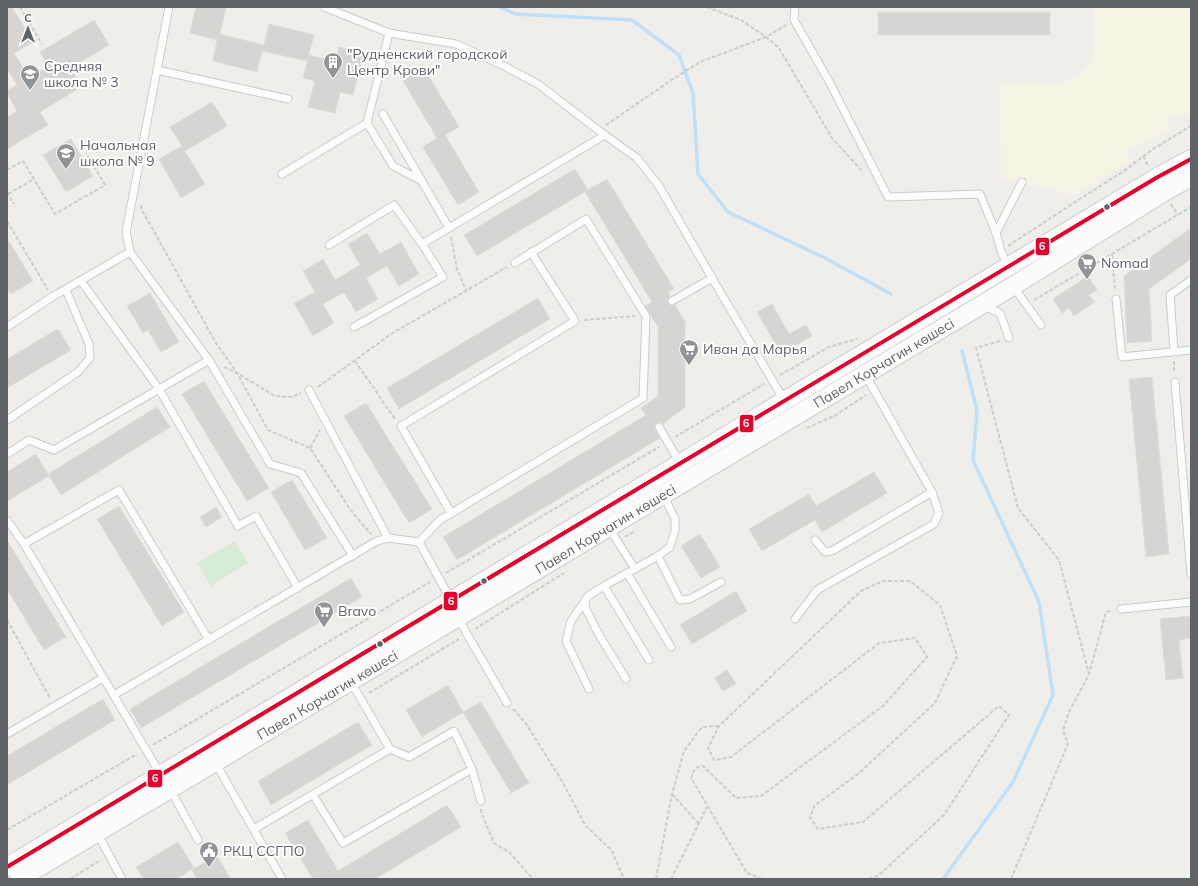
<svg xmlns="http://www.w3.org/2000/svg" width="1198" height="886" viewBox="0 0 1198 886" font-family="Mulish,sans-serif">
	<rect width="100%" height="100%" fill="#efeeea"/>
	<path fill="#f7f3e4" d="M1191 7V114L1167 119 1171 131 1126 151 1132 161 1076 195 1001 178 1000 82 1059 84 1078 76 1094 59 1095 8Z"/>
	<path fill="#d8ebd6" d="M235 541 248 563 211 586 197 563Z"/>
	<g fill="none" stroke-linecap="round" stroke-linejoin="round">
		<g stroke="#bfe0f9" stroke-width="3.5">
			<path d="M500 7 515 14 632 20 679 55 693 93 698 174 728 212 823 257 891 294"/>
			<path d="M943 879 1013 782 1053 695 1039 602 973 460 977 411 962 351"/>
		</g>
	</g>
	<g fill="#d6d5d3" stroke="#deddd9">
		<path d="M7 7H12L33 42 14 53 29 78 48 67 40 52 94 20 109 45 71 68 82 86 40 112 48 125 7 149V117L17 111 7 93V91L17 85 7 69Z"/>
		<path d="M196 7H226L220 34 264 45 269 24 314 35 307 61 262 51 257 72 213 61 217 40 190 33Z"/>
		<rect x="878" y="12" width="172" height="23"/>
		<path d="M339 47 364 53 353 95 340 92 335 113 308 107 315 81 303 78 309 55 329 60 330 55 337 57Z"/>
		<path d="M424 68 459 127 445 135 479 192 458 205 423 147 437 138 403 81Z"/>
		<path d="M212 102 227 126 185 151 205 184 181 198 159 159 182 146 170 127Z"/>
		<path d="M71 139 93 176 66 192 43 155Z"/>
		<path d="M575 169 588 190 477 256 464 235Z"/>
		<path d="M607 179 674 289 668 292 670 296 667 301 670 305H675L685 322V407L663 424 659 422 655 424V429L660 438 457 560 443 537 646 415 641 408 658 396V327L645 306 652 302 585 192Z"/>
		<path d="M1191 228V259L1149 289 1152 341 1127 343 1124 276Z"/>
		<path d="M367 233 380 254 401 242 419 274 399 286 387 266 366 278 378 299 356 312 344 292 323 304 334 323 313 336 294 303 315 292 303 271 323 259 335 280 360 265 348 244Z"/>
		<path d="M7 238 33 281 11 294 7 288Z"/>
		<path d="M1088 276 1097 290 1089 295 1095 302 1074 316 1069 308 1062 313 1053 299Z"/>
		<path d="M150 293 179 342 161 352 148 330 143 333 127 306Z"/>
		<path d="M538 298 550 319 399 409 387 388Z"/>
		<path d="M772 304 789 334 806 325 812 336 781 354 757 312Z"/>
		<path d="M58 329 71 350 7 388V359Z"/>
		<path d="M1152 377 1169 554 1146 557 1129 379Z"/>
		<path d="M204 381 269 488 247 501 182 394Z"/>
		<path d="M366 403 432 509 409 523 344 416Z"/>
		<path d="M157 407 170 427 61 495 48 474Z"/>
		<path d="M36 454 49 476 7 501V472Z"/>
		<path d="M874 472 887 493 822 532 815 520 762 551 749 529 809 494 816 506Z"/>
		<path d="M292 480 327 538 305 550 271 492Z"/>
		<path d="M119 506 184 612 162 626 97 519Z"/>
		<path d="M216 507 222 517 206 527 200 517Z"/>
		<path d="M700 534 720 567 701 578 681 546Z"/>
		<path d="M7 540 66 637 44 650 7 589Z"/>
		<path d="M351 578 362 597 141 728 130 709Z"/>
		<path d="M736 591 747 611 692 644 680 625Z"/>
		<path d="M1191 616V638L1179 640 1183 678 1166 680 1160 619Z"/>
		<path d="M727 670 736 684 723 691 715 678Z"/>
		<path d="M448 685 463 712 422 737 406 710Z"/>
		<path d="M103 699 115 720 7 785V756Z"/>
		<path d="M481 702 529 783 511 793 463 712Z"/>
		<path d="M358 722 372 745 271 805 258 781Z"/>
		<path d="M447 805 461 827 375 879H313L285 833 308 820 338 871Z"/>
		<path d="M178 842 194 868 176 879H144L136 867Z"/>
		<path d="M216 855 231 879H197L192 870Z"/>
	</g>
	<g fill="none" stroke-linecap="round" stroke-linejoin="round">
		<g stroke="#cbcccc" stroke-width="9">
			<g id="service">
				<path d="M169 7 126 232 130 252 209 360 270 464 301 473 353 556"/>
				<path d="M324 7 389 33 456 44 500 64 538 84 598 130 637 158 659 186 712 278 784 400"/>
				<path d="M795 7 794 20 830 83 888 197 980 194 996 233 1001 251 1008 267"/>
				<path d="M389 33 367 123 393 166 422 181"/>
				<path d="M157 70 288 99"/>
				<path d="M383 114 449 228"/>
				<path d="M282 174 367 123"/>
				<path d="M996 233 1022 182"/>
				<path d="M329 245 394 205 422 244 605 135"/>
				<path d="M81 281 159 389 238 526 256 516 298 588"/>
				<path d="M1013 286 1041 325"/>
				<path d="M1116 299 1122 357 1191 350"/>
				<path d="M672 301 712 278"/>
				<path d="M984 306 1000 313 1009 338"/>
				<path d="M7 327 52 297 130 252"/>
				<path d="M354 327 443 277 422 244"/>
				<path d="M1174 351 1170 295 1191 280"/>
				<path d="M1175 382 1191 574"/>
				<path d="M309 390 388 538"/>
				<path d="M7 420 78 372 90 358 89 344 66 290"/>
				<path d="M659 427 680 463"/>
				<path d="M7 454 29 440 54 450 209 360"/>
				<path d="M451 513 401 426 575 321 531 252"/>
				<path d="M7 520 24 544 161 775"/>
				<path d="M609 528 635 569"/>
				<path d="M815 540 825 552 832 551 932 492"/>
				<path d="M419 542 451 600"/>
				<path d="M24 544 119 490 209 640"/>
				<path d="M658 556 680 600 690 599 721 582"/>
				<path d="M627 573 671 647"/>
				<path d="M604 586 649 660"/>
				<path d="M585 601 571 621 566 641 589 689"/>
				<path d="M1121 609 1191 602"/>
				<path d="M458 617 467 634 507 703"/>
				<path d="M795 619 817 590 934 524 939 513 932 492 865 374"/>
				<path d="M626 679 598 633 586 609 585 601 588 596 604 586 658 556 670 547 675 531V519L663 494"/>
				<path d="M351 682 390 749"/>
				<path d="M114 695 377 541 388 538 419 542 440 520 643 398 646 316 586 219 515 263"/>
				<path d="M7 734 103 678"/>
				<path d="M215 762 282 879"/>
				<path d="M170 789 198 840"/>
				<path d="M313 795 343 843 472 769"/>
				<path d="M254 829 390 749 409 757 454 731 472 769 481 801"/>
				<path d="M97 833 122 879"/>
			</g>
		</g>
		<g stroke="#cbcccc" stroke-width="20">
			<g id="tertiary">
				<path d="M7 867 1156 178 1191 159"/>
				<path id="s1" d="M19 879 1013 286 1164 192 1191 177"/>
			</g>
		</g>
		<g stroke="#cacfcc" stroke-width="2" stroke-dasharray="4 2" stroke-linecap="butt">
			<path d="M20 7 42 44"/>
			<path d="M707 7 741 20 766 37 779 48 832 138 863 172"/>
			<path d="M606 125 670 81 700 62 766 37 786 25"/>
			<path d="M1143 156 1148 165"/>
			<path d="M7 170 23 161 55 214 105 185 86 153"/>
			<path d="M7 192 14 204"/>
			<path d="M8 194 34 179"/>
			<path d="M1171 204 1178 215"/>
			<path d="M141 205 142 210 216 343 237 373 268 430 310 448 352 512 371 534"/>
			<path d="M7 221 48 290"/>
			<path d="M451 237 457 269 466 290"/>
			<path d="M1008 246 1072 204 1124 171 1153 149 1191 126"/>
			<path d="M1112 255 1115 290"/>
			<path d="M1034 300 1191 207"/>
			<path d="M584 320 635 316"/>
			<path d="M1000 341 976 348 1018 508 1059 560 1089 674"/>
			<path d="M355 361 395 419"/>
			<path d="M1174 361V373"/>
			<path d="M224 367 237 373 275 396 292 397 301 393"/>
			<path d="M780 375 829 347 857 339"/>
			<path d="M318 387 391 334 507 267"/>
			<path d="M807 428 836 415 866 395"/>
			<path d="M675 437 764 384"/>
			<path d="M310 448 320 430"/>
			<path d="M625 537 635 531"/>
			<path d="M446 573 659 447"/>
			<path d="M7 620 50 698"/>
			<path d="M475 629 564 573"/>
			<path d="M369 693 459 639"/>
			<path d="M513 709 525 722 562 781 585 825 612 851 624 879"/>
			<path d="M153 745 430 582"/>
			<path d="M672 794 698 823"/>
			<path d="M481 809V812L494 843 509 852 533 879"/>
			<path d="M7 830 137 754"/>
			<path d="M70 879 101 860"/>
			<path d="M656 879 672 794 684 751 702 727 719 726"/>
			<path d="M671 879 707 807"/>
			<path d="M762 879 747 873 691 778 695 768 703 766 736 798 761 796 883 706 927 657 915 638 879 643 731 757 714 760 708 748 719 726 861 591 883 581H910L940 605 957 656 935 703 858 774 814 806 810 818 818 829 863 822 999 706 1009 715 944 815 878 876 866 879"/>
			<path d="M1011 879 1068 744 1063 730 1069 712 1089 674 1106 612 1112 611"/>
		</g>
		<use href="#service" stroke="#fdfcfc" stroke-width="7"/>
		<use href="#tertiary" stroke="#fdfcfc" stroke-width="18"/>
		<g stroke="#fff" stroke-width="7">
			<path id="bus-1" d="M7 867 1156 178 1191 159"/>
		</g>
		<use href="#bus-1" stroke="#e4002b" stroke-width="4"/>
	</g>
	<defs>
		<g id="building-pin" transform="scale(1)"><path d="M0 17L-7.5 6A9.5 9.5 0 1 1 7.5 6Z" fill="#919496" stroke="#fff"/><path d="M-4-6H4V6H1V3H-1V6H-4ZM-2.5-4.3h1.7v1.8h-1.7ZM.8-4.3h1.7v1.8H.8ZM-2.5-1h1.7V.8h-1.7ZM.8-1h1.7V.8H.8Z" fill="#fff"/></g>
		<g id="school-pin" transform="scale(1)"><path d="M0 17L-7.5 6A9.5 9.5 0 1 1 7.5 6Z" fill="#919496" stroke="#fff"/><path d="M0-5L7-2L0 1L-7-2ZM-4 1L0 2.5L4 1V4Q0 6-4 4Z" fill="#fff"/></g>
		<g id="supermarket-pin" transform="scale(1)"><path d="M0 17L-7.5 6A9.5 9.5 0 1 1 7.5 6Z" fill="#919496" stroke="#fff"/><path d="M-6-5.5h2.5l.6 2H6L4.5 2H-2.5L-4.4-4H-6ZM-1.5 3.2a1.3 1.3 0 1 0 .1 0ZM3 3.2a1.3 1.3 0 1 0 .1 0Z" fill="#fff"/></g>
		<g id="civic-pin" transform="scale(1)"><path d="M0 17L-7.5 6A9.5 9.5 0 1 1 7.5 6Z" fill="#919496" stroke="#fff"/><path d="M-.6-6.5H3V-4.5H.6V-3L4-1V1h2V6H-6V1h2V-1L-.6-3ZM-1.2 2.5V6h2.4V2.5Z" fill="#fff"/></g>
	</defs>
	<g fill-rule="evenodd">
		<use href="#building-pin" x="333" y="62"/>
		<use href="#school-pin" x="30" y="74"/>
		<use href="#school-pin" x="66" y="153"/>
		<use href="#supermarket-pin" x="1087" y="263"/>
		<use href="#supermarket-pin" x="689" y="349"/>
		<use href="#supermarket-pin" x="324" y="611"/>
		<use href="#civic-pin" x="209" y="851"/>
	</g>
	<g fill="#5f6368" stroke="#fff" stroke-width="1.5">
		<circle cx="1107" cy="207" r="3.5"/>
		<circle cx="484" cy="581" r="3.5"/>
		<circle cx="380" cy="644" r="3.5"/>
	</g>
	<g text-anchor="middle" stroke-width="4" stroke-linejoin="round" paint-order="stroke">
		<g font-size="14" fill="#5f6368" stroke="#fff" text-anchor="start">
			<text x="347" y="59">"Рудненский городской<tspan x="347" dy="16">Центр Крови"</tspan></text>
			<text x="44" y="71">Средняя<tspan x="44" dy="16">школа № 3</tspan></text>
			<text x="80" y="150">Начальная<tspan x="80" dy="16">школа № 9</tspan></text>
			<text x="1101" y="268">Nomad</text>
			<text x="703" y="354">Иван да Марья</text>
			<text x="338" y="616">Bravo</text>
			<text x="223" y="856">РКЦ ССГПО</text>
		</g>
		<g font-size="14" fill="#5f6368" stroke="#fff">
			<text dy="5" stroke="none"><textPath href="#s1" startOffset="1007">Павел Корчагин көшесі</textPath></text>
			<text dy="5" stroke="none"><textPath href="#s1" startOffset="683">Павел Корчагин көшесі</textPath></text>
			<text dy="5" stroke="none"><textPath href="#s1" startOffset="359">Павел Корчагин көшесі</textPath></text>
		</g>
	</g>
	<g stroke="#fff" stroke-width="1.5">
		<rect x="1035" y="237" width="15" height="19" rx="4" fill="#e4002b"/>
		<rect x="739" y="414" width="15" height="19" rx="4" fill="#e4002b"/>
		<rect x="443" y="591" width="15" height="20" rx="4" fill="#e4002b"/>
		<rect x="147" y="769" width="16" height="19" rx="4" fill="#e4002b"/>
	</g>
	<g font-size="11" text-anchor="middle" font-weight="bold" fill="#fff">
		<text x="1042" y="250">6</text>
		<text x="746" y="427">6</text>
		<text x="451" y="605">6</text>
		<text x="155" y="782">6</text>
	</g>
	<rect width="1198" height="886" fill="none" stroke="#5f6368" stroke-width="16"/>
	<g transform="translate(28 28)" stroke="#ffffff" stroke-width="3" paint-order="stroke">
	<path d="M0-3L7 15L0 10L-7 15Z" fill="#5f6368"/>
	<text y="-6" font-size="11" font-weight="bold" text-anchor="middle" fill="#5f6368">С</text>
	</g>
</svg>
